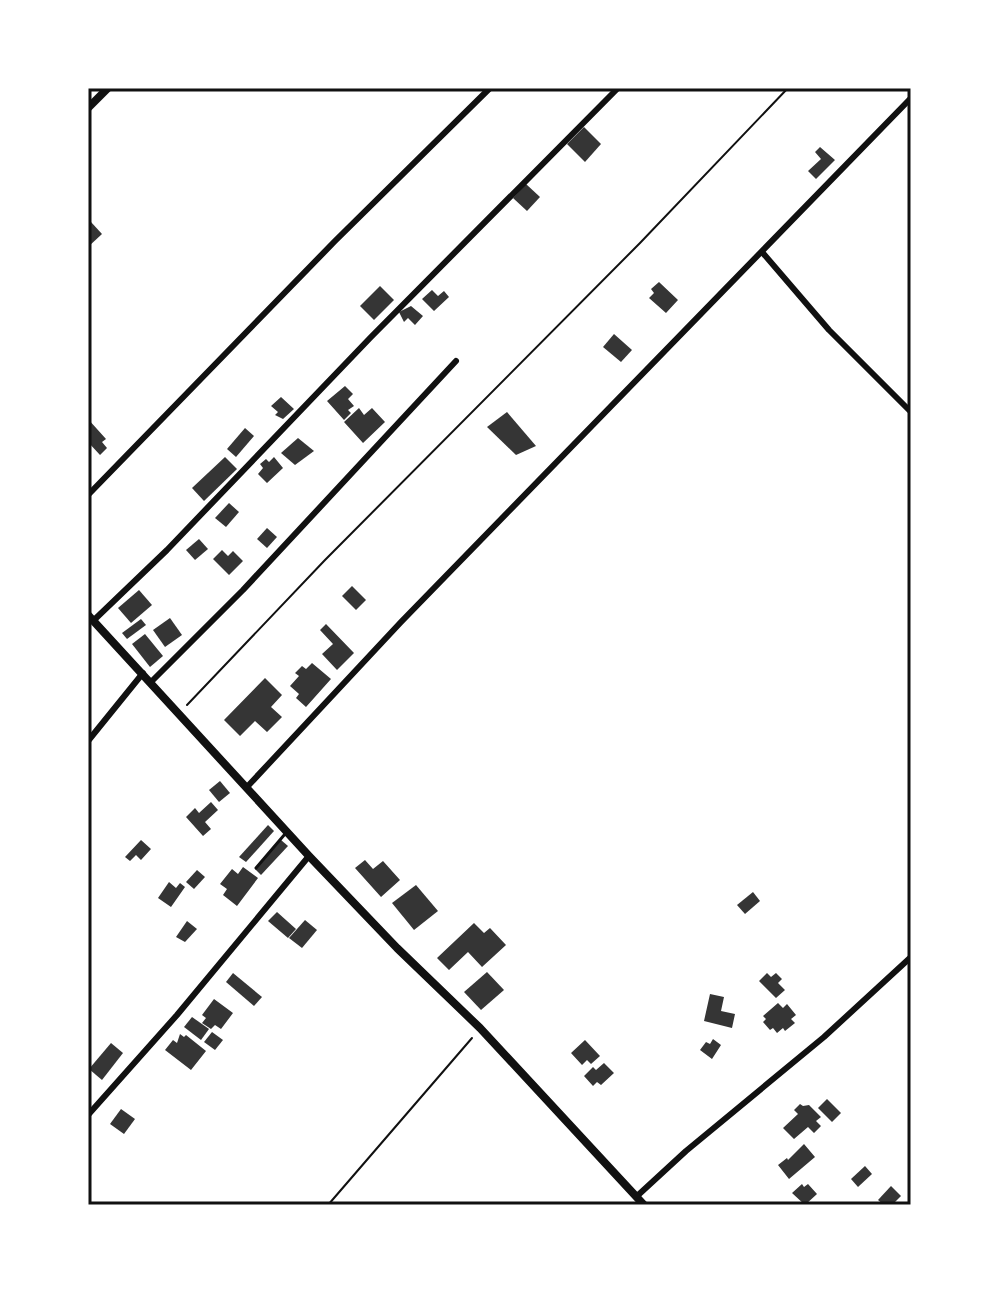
<svg xmlns="http://www.w3.org/2000/svg" width="999" height="1293" viewBox="0 0 999 1293" font-family="Mulish,sans-serif">
	<rect width="100%" height="100%" fill="#fff"/>
	<g fill="#353535">
		<path d="M584 127 601 144 585 162 567 144Z"/>
		<path d="M820 147 835 160 816 179 808 171 821 159 815 152Z"/>
		<path d="M526 184 540 197 527 211 513 198Z"/>
		<path d="M91 222 102 234 88 247V225Z"/>
		<path d="M659 282 678 300 666 313 649 298 654 293 651 289Z"/>
		<path d="M380 286 394 300 374 320 360 306Z"/>
		<path d="M432 290 438 296 444 291 449 297 434 311 422 299Z"/>
		<path d="M411 306 423 316 415 325 408 318 404 322 399 312Z"/>
		<path d="M614 334 632 350 621 362 603 347Z"/>
		<path d="M345 386 353 394 348 399 354 406 348 410 351 413 344 420 327 401Z"/>
		<path d="M281 397 294 409 283 419 275 415 278 412 271 406Z"/>
		<path d="M359 408 364 415 372 408 385 422 363 443 344 422Z"/>
		<path d="M507 412 536 446 516 455 487 427Z"/>
		<path d="M88 419 106 439 102 442 107 448 100 455 88 442Z"/>
		<path d="M245 428 254 436 236 457 227 449Z"/>
		<path d="M298 438 314 451 295 465 281 453Z"/>
		<path d="M225 457 237 469 204 501 192 488Z"/>
		<path d="M274 457 283 468 267 483 258 474 263 468 260 464 266 459 269 462Z"/>
		<path d="M229 503 239 512 226 527 215 518Z"/>
		<path d="M267 528 277 537 267 548 257 539Z"/>
		<path d="M199 539 208 549 195 560 186 550Z"/>
		<path d="M222 550 228 556 233 551 243 561 229 575 213 559Z"/>
		<path d="M352 586 366 600 356 610 342 596Z"/>
		<path d="M139 590 152 605 131 623 118 608Z"/>
		<path d="M170 618 182 635 165 647 153 630Z"/>
		<path d="M141 619 146 625 127 639 122 633Z"/>
		<path d="M326 624 354 653 337 670 322 654 333 644 320 630Z"/>
		<path d="M145 634 163 656 150 667 132 644Z"/>
		<path d="M312 663 331 679 306 707 296 698 299 694 290 686 299 676 295 673 302 666 306 669Z"/>
		<path d="M265 678 282 695 271 707 282 717 267 732 255 721 240 736 224 720Z"/>
		<path d="M220 781 230 793 219 802 209 790Z"/>
		<path d="M211 802 218 810 205 822 211 829 203 836 186 817 195 808 199 813Z"/>
		<path d="M268 825 274 831 246 862 239 857Z"/>
		<path d="M141 840 151 849 141 860 136 855 130 861 125 857Z"/>
		<path d="M281 840 288 846 261 875 255 869Z"/>
		<path d="M365 860 373 869 383 861 400 880 381 897 355 868Z"/>
		<path d="M243 867 258 878 237 906 223 895 227 889 220 884 232 869 238 874Z"/>
		<path d="M197 870 205 877 194 889 186 882Z"/>
		<path d="M169 882 176 888 180 883 185 887 171 907 158 898Z"/>
		<path d="M416 885 438 911 414 930 392 903Z"/>
		<path d="M753 892 760 901 745 914 737 905Z"/>
		<path d="M277 912 296 929 288 938 268 921Z"/>
		<path d="M305 920 317 930 302 948 289 938Z"/>
		<path d="M187 921 197 929 185 942 176 937Z"/>
		<path d="M474 923 484 933 490 928 506 945 482 967 468 952 449 970 437 958Z"/>
		<path d="M487 972 504 990 481 1010 464 992Z"/>
		<path d="M233 973 262 997 254 1006 226 982Z"/>
		<path d="M767 973 771 977 776 973 782 979 778 983 785 990 776 998 759 981Z"/>
		<path d="M710 994 724 997 721 1011 735 1014 732 1028 704 1021Z"/>
		<path d="M214 999 233 1013 221 1029 215 1025 211 1029 202 1023 206 1018 202 1015Z"/>
		<path d="M778 1003 783 1008 787 1004 796 1015 791 1019 795 1023 785 1031 783 1028 777 1033 773 1028 770 1030 763 1022 766 1019 763 1016Z"/>
		<path d="M192 1017 209 1029 201 1040 184 1027Z"/>
		<path d="M212 1032 223 1040 215 1050 204 1042Z"/>
		<path d="M180 1034 184 1037 186 1035 206 1051 191 1070 165 1050 173 1040 177 1043Z"/>
		<path d="M713 1039 721 1045 712 1059 700 1050 706 1042 710 1044Z"/>
		<path d="M585 1040 600 1056 591 1064 587 1060 582 1065 571 1053Z"/>
		<path d="M111 1043 123 1053 102 1080 89 1069Z"/>
		<path d="M604 1063 614 1073 601 1085 597 1082 593 1086 584 1076 593 1067 596 1070Z"/>
		<path d="M827 1099 841 1113 832 1122 818 1108Z"/>
		<path d="M800 1104 803 1106 809 1105 821 1117 816 1121 821 1126 814 1133 808 1127 794 1139 783 1128 798 1114 794 1110Z"/>
		<path d="M121 1109 135 1119 124 1134 110 1124Z"/>
		<path d="M804 1144 815 1157 789 1179 778 1165 787 1158 788 1160Z"/>
		<path d="M865 1166 872 1174 858 1187 851 1179Z"/>
		<path d="M802 1184 804 1187 808 1184 817 1194 805 1205 792 1193Z"/>
		<path d="M891 1186 901 1196 892 1205H884L878 1200Z"/>
	</g>
	<g fill="none" stroke-linecap="round" stroke-linejoin="round">
		<g stroke="#111" stroke-width="2">
			<path d="M187 705 325 560 640 243 788 88"/>
			<path d="M328 1205 472 1038"/>
		</g>
		<path stroke="#111" stroke-width="3" d="M256 868 285 834"/>
		<g stroke="#111" stroke-width="6">
			<path d="M762 252 829 330 911 412"/>
			<path d="M88 495 335 241 490 88"/>
			<path d="M93 621 167 550 371 337 618 88"/>
			<path d="M151 682 243 590 456 361"/>
			<path d="M88 741 143 673"/>
			<path d="M247 787 401 622 911 98"/>
			<path d="M88 1115 177 1015 309 856"/>
			<path d="M636 1197 686 1151 824 1037 911 957"/>
		</g>
		<g stroke="#111" stroke-width="8">
			<path d="M88 108 108 88"/>
			<path d="M88 615 309 856 397 948 480 1028 644 1205"/>
		</g>
	</g>
	<rect width="999" height="1293" fill="none" stroke="#ffffff" stroke-width="180"/>
	<rect x="90" y="90" width="819" height="1113" fill="none" stroke="#111" stroke-width="3"/>
</svg>
